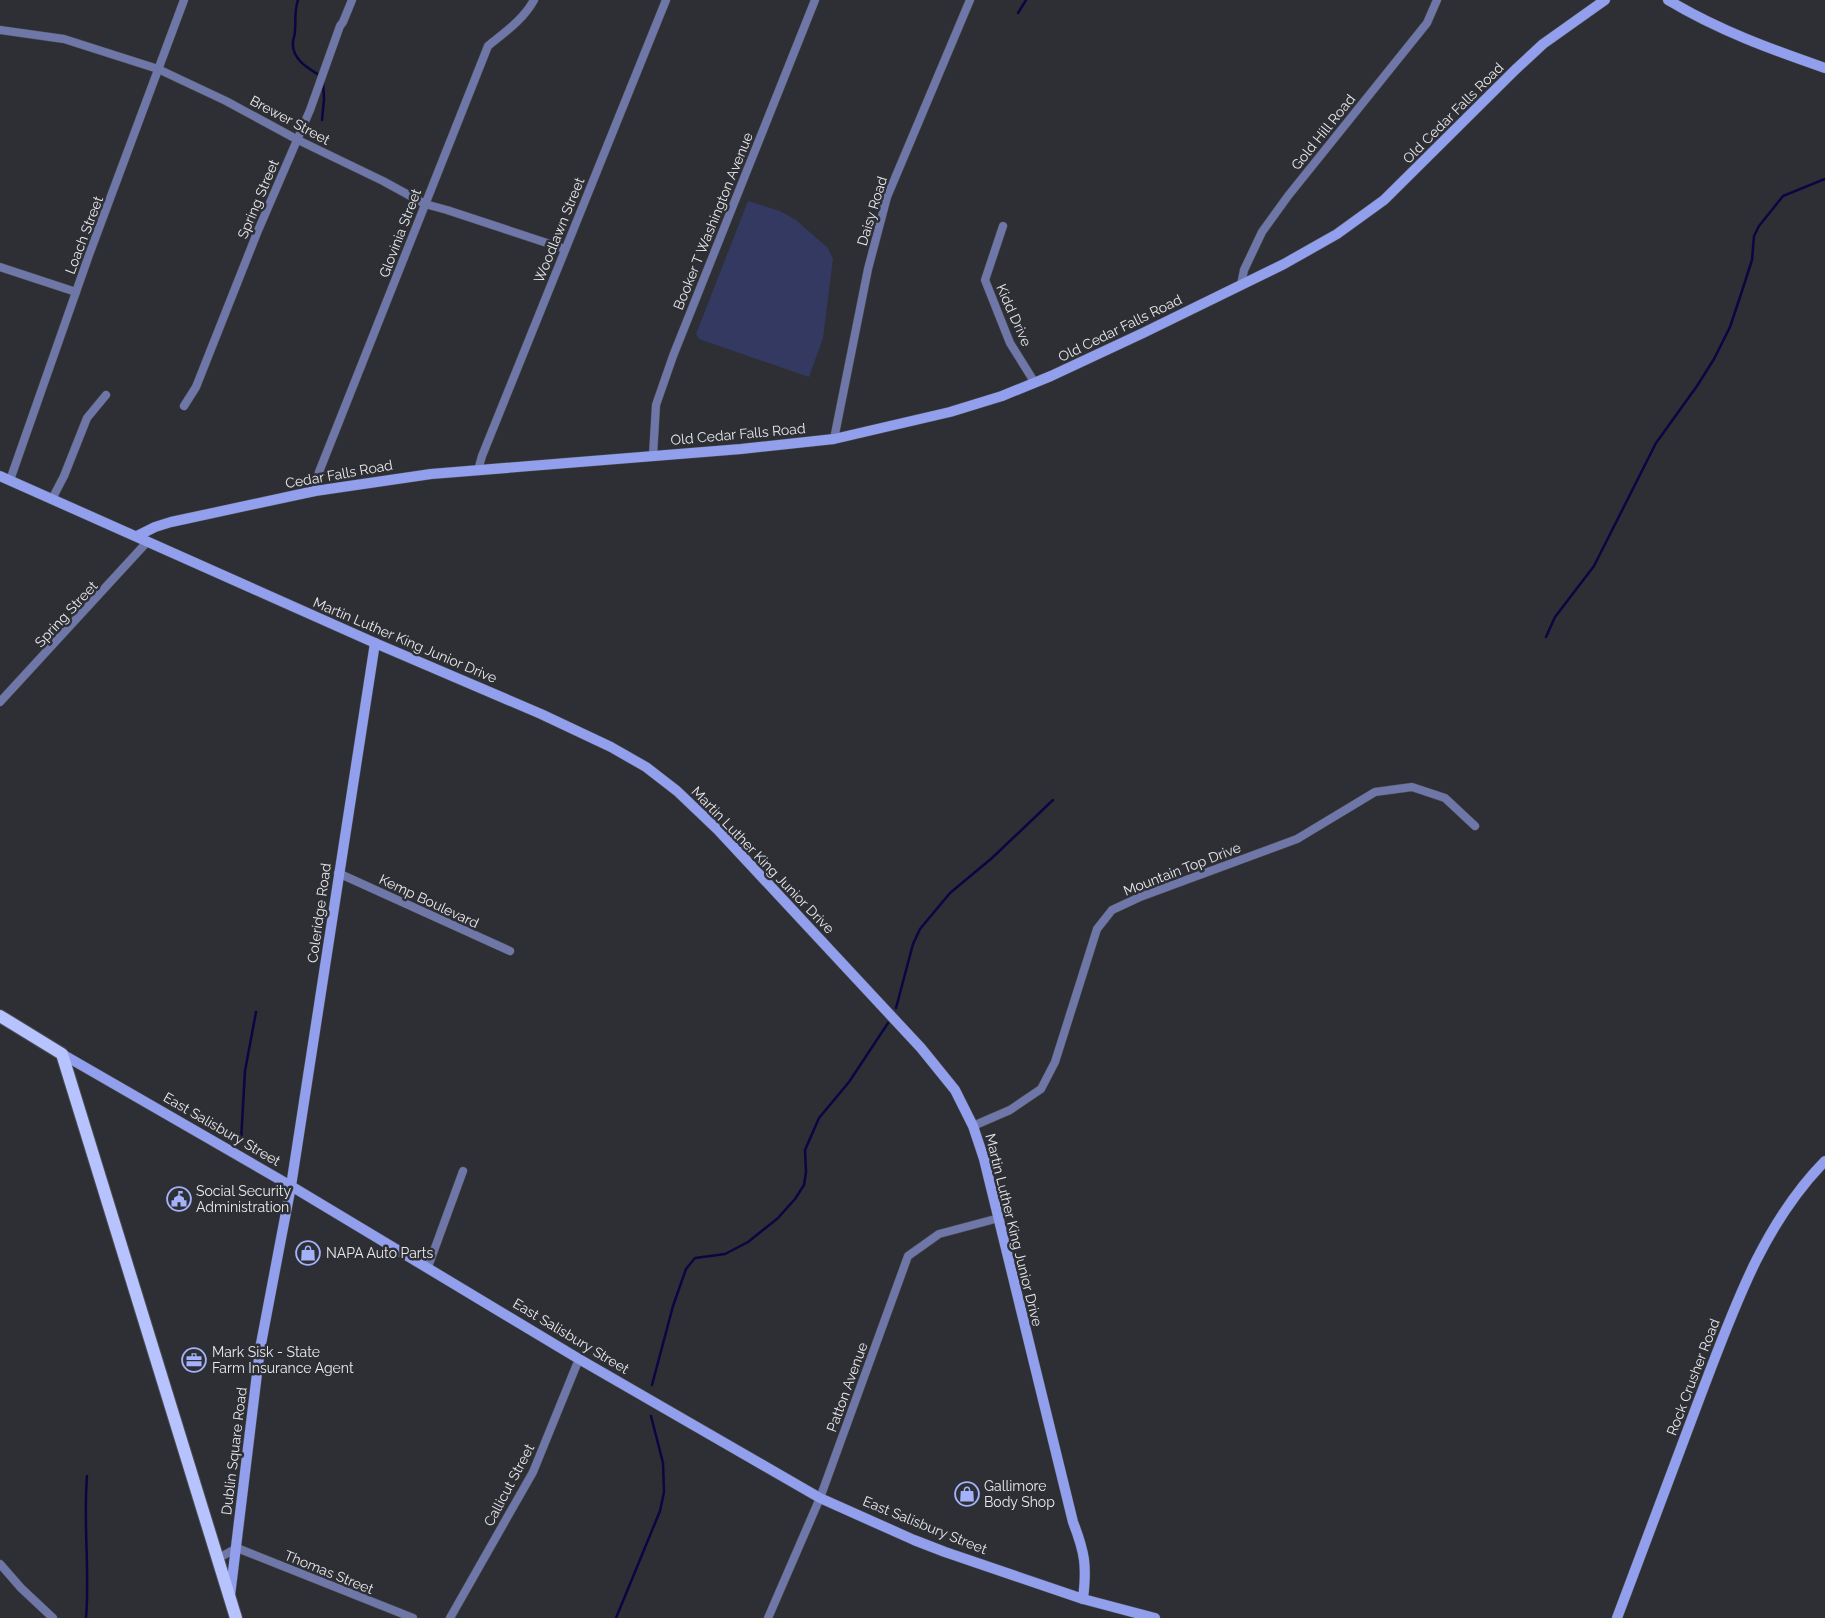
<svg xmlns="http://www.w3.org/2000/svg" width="1825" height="1618" viewBox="0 0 1825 1618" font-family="Raleway,sans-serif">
	<rect width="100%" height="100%" fill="#2d2f34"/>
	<path fill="#333961" d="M748 201 780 211 796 220 828 248 833 259 823 338 809 377 699 339 696 334Z"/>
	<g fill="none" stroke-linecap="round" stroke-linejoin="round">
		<g stroke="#0c0543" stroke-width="2.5">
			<path d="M298 0C294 13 296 19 295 31 295 35 293 39 293 42 291 59 309 69 321 76"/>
			<path d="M1018 13 1026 0"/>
			<path d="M322 120 324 99 323 81"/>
			<path d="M1546 637 1555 617 1594 566 1656 443 1697 386 1714 359 1730 327 1742 291 1752 260 1754 236 1759 226 1783 196 1825 179"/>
			<path d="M896 1008 913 944 920 929 950 893 992 858 1053 800"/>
			<path d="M241 1141 245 1071 256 1012"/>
			<path d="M652 1385 673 1306 686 1269 695 1258 725 1254 748 1242 778 1218 795 1199 804 1185 806 1172 805 1150 819 1118 849 1082 888 1023"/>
			<path d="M86 1618C90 1571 83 1524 87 1476"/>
			<path d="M616 1618 660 1511 664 1492 663 1463 651 1416"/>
		</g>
		<g stroke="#4b4d51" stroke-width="9">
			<g id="street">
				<path d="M0 30 64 39 158 69 226 101 298 140 383 181 425 204 447 210 565 249"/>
				<path d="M1003 226 985 280 1010 343 1035 383"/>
				<path d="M0 267 76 292"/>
				<path d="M1241 285 1244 270 1262 232 1288 196 1427 23 1437 0"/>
				<path d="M184 406 196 387 257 233 310 110 340 26 343 22 352 0"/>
				<path d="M834 439 868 269 887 197 970 0"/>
				<path d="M653 455 656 405 673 356 815 0"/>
				<path d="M478 470 482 456 666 0"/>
				<path d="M10 480 89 255 184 0"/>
				<path d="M315 491 319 472 488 46C505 32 523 20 534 0"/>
				<path d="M52 499 64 476 87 418 106 395"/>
				<path d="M0 702 148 541"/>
				<path d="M338 873 510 951"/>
				<path d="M973 1126 1010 1110 1041 1089 1055 1062 1097 929 1112 910 1140 897 1297 839 1375 792 1412 787 1445 798 1475 826"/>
				<path d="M428 1267 463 1171"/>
				<path d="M217 1559 237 1548 413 1618"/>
				<path d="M0 1564 21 1588 53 1618"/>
				<path d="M450 1618 533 1472 579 1359"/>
				<path d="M768 1618 820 1498 908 1256 939 1234 999 1218"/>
			</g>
		</g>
		<g stroke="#4b4d51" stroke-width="11">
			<g id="secondary">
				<path d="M1668 0C1718 30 1770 49 1825 68"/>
				<path d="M0 476 375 643 541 714 611 747 646 767 677 791 719 831 921 1048 955 1090 973 1126 984 1159 1073 1522C1085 1553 1087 1566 1083 1599"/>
				<path d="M137 536 155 527 171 522 315 491 431 474 741 449 834 439 950 412 1002 396 1051 376 1143 333 1284 264 1337 234 1384 200 1515 70 1543 44 1605 0"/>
				<path d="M62 1054 291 1186 579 1359 820 1498 914 1540 945 1552 1083 1599 1155 1618"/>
				<path d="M230 1596 260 1349 291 1186 375 643"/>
				<path d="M1617 1618C1644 1545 1672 1471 1700 1397 1732 1314 1761 1226 1825 1161"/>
			</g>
		</g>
		<g stroke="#4b4d51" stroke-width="14">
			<path id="primary" d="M0 1016 62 1054 236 1618"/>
		</g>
		<use href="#street" stroke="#6e77a8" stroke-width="8"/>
		<use href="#secondary" stroke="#919fed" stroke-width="10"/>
		<use href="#primary" stroke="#b6c3ff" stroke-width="12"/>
	</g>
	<defs>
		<g id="civic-ring" transform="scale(1.25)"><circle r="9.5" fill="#2d2f34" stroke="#a4b2fc" stroke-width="1.5"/><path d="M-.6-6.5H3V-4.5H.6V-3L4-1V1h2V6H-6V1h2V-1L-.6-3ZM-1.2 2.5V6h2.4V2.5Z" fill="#a4b2fc"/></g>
		<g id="shop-ring" transform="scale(1.25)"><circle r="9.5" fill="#2d2f34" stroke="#a4b2fc" stroke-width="1.5"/><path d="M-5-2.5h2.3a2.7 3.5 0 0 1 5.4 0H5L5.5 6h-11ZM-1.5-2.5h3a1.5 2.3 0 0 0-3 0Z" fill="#a4b2fc"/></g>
		<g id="office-ring" transform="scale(1.25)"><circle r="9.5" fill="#2d2f34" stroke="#a4b2fc" stroke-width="1.5"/><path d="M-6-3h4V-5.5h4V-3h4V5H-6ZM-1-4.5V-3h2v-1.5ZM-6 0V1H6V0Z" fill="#a4b2fc"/></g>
	</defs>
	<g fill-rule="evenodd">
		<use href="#civic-ring" x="179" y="1199"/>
		<use href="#shop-ring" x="308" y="1253"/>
		<use href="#office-ring" x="194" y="1360"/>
		<use href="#shop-ring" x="967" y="1494"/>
	</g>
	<g text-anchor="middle" stroke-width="5" stroke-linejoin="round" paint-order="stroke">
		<g font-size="14" fill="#e8e9ec" stroke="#2d2f34">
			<text transform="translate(1453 113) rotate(-45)" y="5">Old Cedar Falls Road</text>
			<text transform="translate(290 120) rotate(28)" y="5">Brewer Street</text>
			<text transform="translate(1323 132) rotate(-51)" y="5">Gold Hill Road</text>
			<text transform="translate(258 199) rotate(-67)" y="5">Spring Street</text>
			<text transform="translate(872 211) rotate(-73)" y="5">Daisy Road</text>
			<text transform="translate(713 221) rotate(-68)" y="5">Booker T Washington Avenue</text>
			<text transform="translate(559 230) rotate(-68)" y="5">Woodlawn Street</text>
			<text transform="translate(400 233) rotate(-69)" y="5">Glovinia Street</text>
			<text transform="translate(84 235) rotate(-69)" y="5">Loach Street</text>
			<text transform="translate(1014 315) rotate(66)" y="5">Kidd Drive</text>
			<text transform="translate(1120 328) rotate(-26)" y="5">Old Cedar Falls Road</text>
			<text transform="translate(738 434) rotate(-5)" y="5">Old Cedar Falls Road</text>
			<text transform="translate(339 474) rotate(-10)" y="5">Cedar Falls Road</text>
			<text transform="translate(66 614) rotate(-47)" y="5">Spring Street</text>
			<text transform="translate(405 640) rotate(23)" y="5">Martin Luther King Junior Drive</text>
			<text transform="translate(763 860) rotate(46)" y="5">Martin Luther King Junior Drive</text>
			<text transform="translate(1182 869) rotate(-21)" y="5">Mountain Top Drive</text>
			<text transform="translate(429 901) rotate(25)" y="5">Kemp Boulevard</text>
			<text transform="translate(319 913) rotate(-82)" y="5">Coleridge Road</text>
			<text transform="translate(222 1129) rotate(30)" y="5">East Salisbury Street</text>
			<text transform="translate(1014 1230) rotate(76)" y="5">Martin Luther King Junior Drive</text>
			<text transform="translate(571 1336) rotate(31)" y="5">East Salisbury Street</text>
			<text transform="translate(1693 1377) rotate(-69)" y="5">Rock Crusher Road</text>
			<text transform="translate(847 1387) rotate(-70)" y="5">Patton Avenue</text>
			<text transform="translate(234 1451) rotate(-83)" y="5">Dublin Square Road</text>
			<text transform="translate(509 1485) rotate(-62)" y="5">Callicut Street</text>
			<text transform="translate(925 1525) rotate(22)" y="5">East Salisbury Street</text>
			<text transform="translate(329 1572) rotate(22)" y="5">Thomas Street</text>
		</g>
		<g font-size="14" fill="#e8e9ec" stroke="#2d2f34" text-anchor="start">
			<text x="196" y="1196">Social Security<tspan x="196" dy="16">Administration</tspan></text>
			<text x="326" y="1258">NAPA Auto Parts</text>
			<text x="212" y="1357">Mark Sisk - State<tspan x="212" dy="16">Farm Insurance Agent</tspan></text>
			<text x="984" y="1491">Gallimore<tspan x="984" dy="16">Body Shop</tspan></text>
		</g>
	</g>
</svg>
